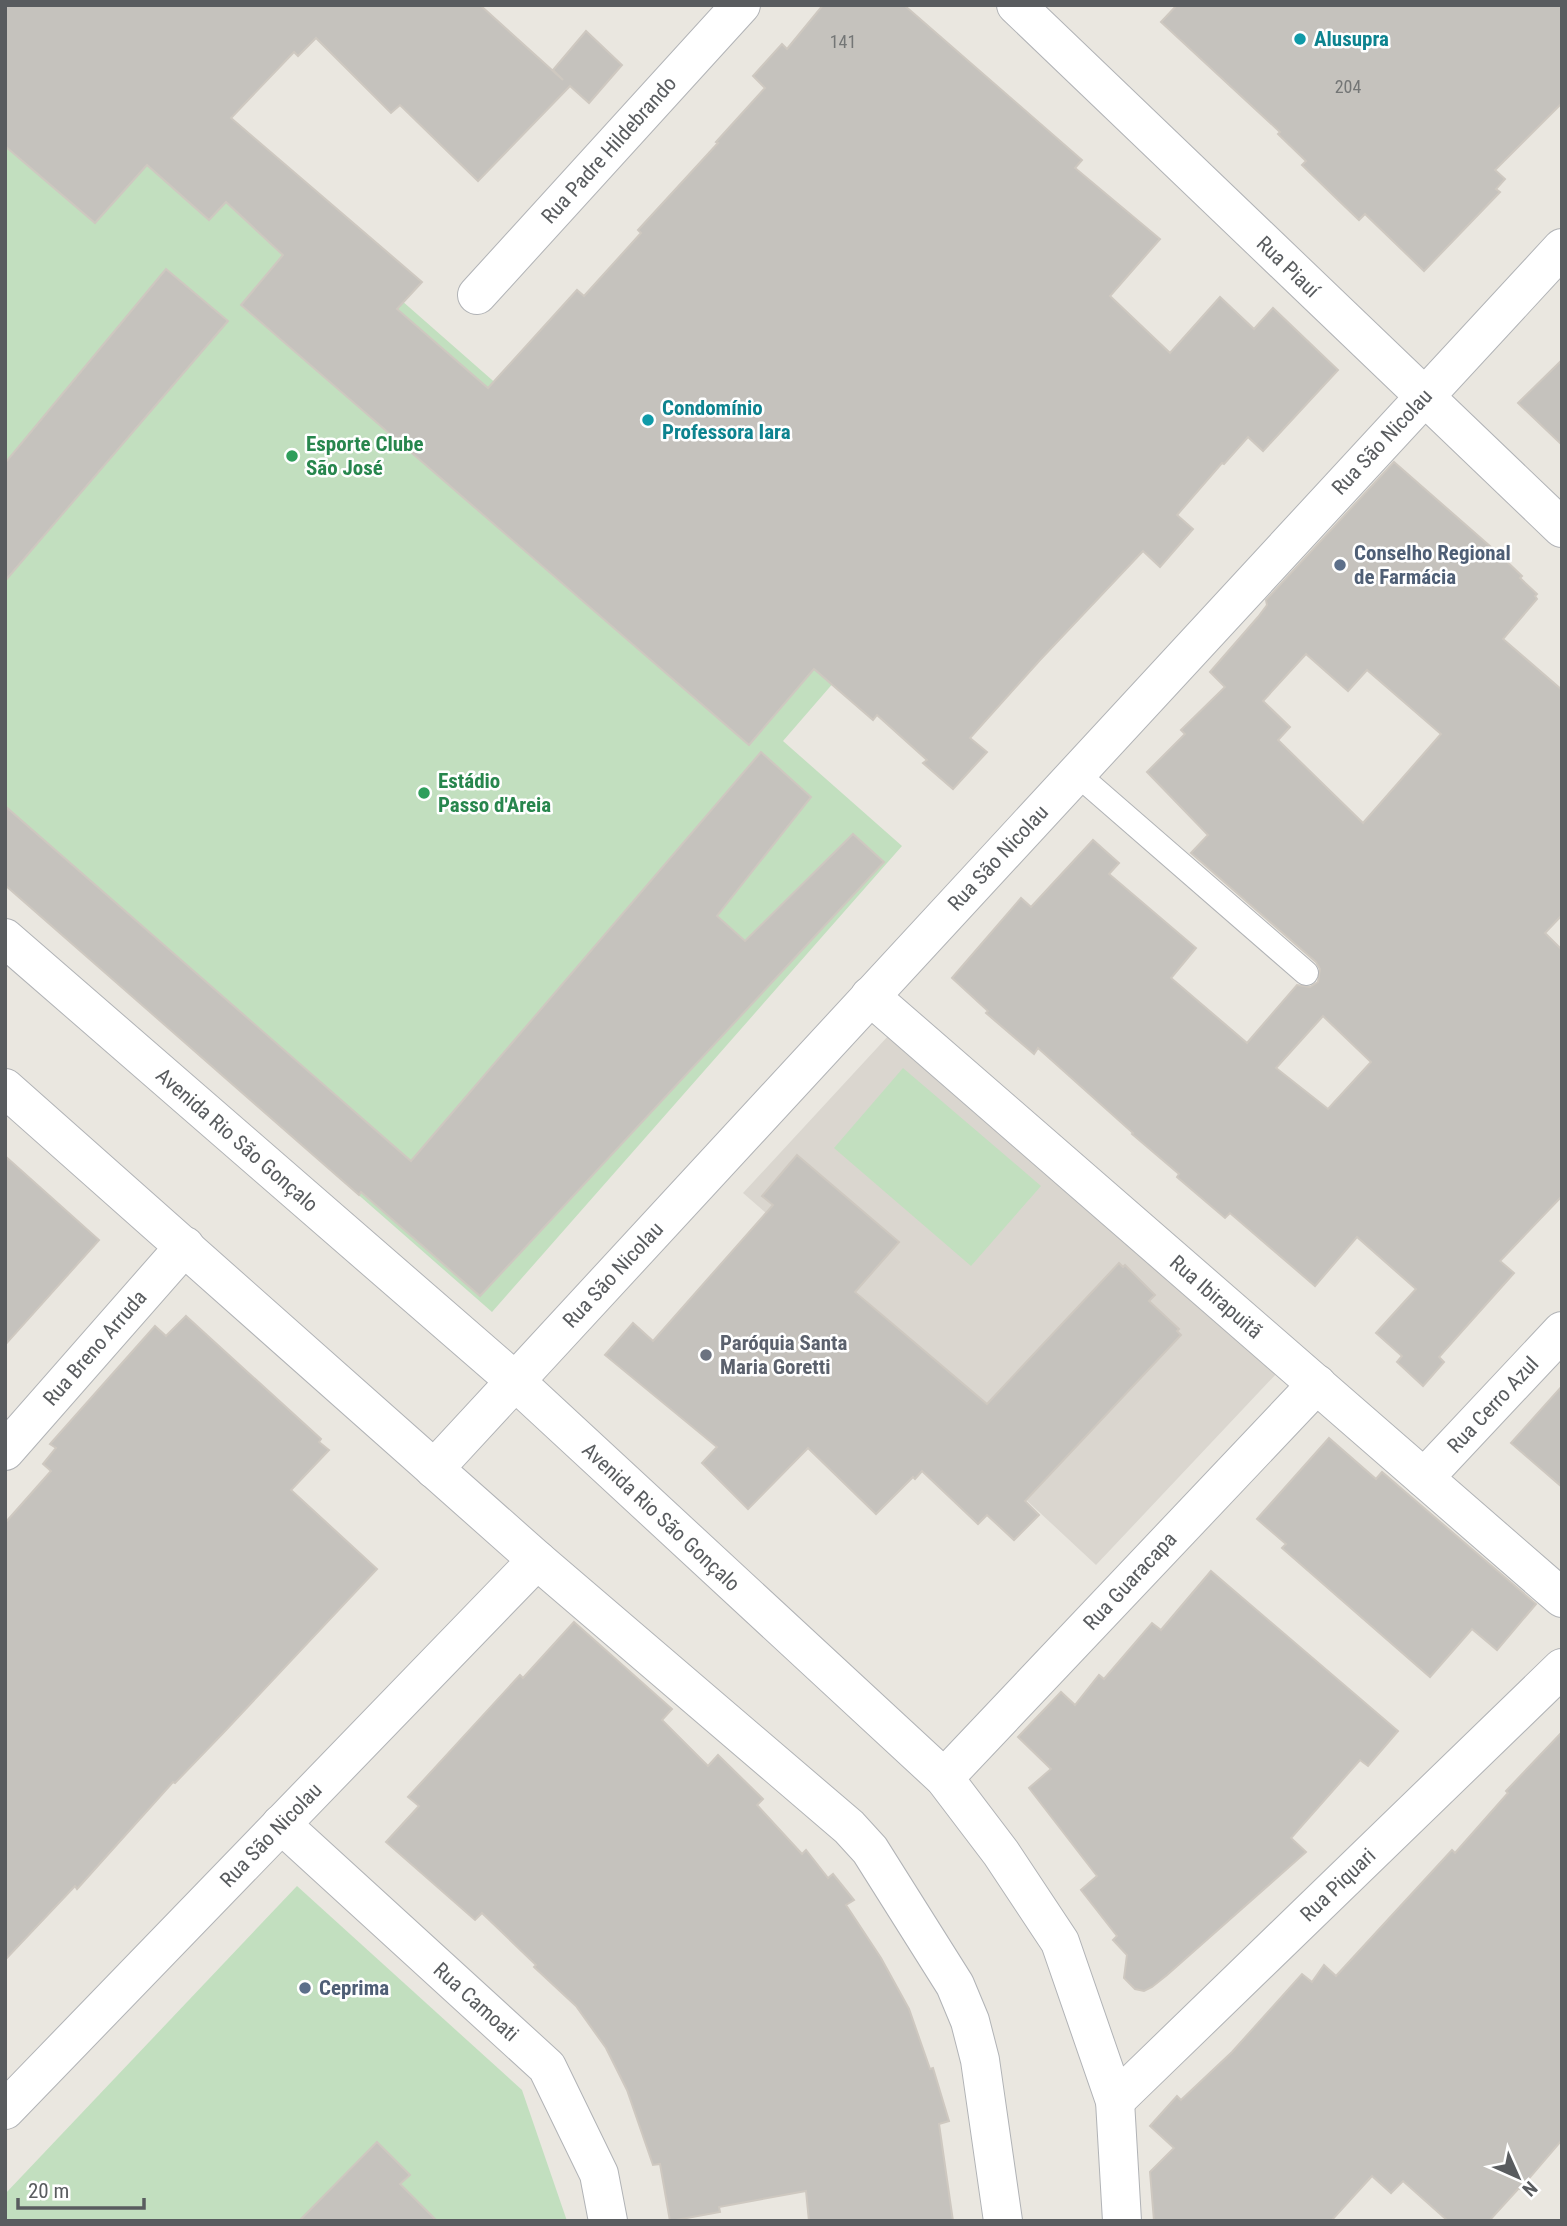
<svg xmlns="http://www.w3.org/2000/svg" width="1567" height="2226" viewBox="0 0 1567 2226" font-family="'Roboto Condensed',sans-serif">
	<rect width="100%" height="100%" fill="#eae7e0"/>
	<path fill="#dad6cf" d="M889 1035 1278 1372 1096 1565 933 1413 961 1383 743 1193Z"/>
	<g fill="#c2dfbf">
		<path d="M5 5H65L835 681 783 741 902 846 492 1312 5 885Z"/>
		<path d="M903 1068 1041 1186 971 1266 834 1148Z"/>
		<path d="M297 1886 522 2090 567 2221H5V2194Z"/>
	</g>
	<g fill="#c5c2bd" stroke="#cec8c0" stroke-width="2" fill-rule="evenodd">
		<path d="M5 5H480L563 80 553 70 586 31 622 65 589 103 570 86 478 181 400 105 391 113 316 38 298 56 294 52 231 118 422 282 397 309 488 388 577 290 584 296 641 233 638 230 718 143 716 142 765 88 753 76 782 44 787 49 823 5H904L1082 160 1075 168 1160 239 1110 296 1170 353 1220 297 1254 329 1273 308 1338 370 1263 451 1248 437 1224 464 1222 463 1177 515 1193 529 1160 567 1143 551 1040 660 970 738 987 752 953 789 923 763 927 760 877 715 873 720 814 669 749 745 241 305 283 255 226 202 209 220 147 165 95 223 5 146Z"/>
		<path d="M1177 5H1562V103L1495 170 1505 179 1496 189 1500 192 1424 271 1365 214 1359 220 1335 197 1302 165 1306 161 1278 134 1280 132 1161 22Z"/>
		<path d="M166 269 228 321 5 581V463Z"/>
		<path d="M1562 360V445L1518 403Z"/>
		<path d="M1394 462 1499 554 1522 576 1520 578 1537 594 1535 596 1537 599 1503 639 1562 690V915L1545 933 1562 950V1196L1500 1261 1514 1273 1439 1357 1444 1362 1423 1386 1397 1362 1402 1356 1376 1333 1416 1289 1357 1237 1315 1286 1230 1213 1225 1218 1177 1177 1179 1174 1132 1134 1133 1133 1038 1048 1034 1054 986 1013 988 1011 952 978 1021 898 1031 907 1093 840 1119 863 1109 874 1196 948 1171 978 1247 1043 1297 985 1310 987 1318 982 1320 969 1316 962 1191 853 1208 835 1147 772 1185 734 1181 730 1225 687 1210 672 1258 617 1267 605 1266 600ZM1306 654 1348 691 1367 670 1441 734 1363 823 1278 740 1290 727 1263 701ZM1323 1016 1371 1062 1328 1109 1276 1068Z"/>
		<path d="M761 752 811 797 717 916 745 941 853 834 884 862 480 1296 361 1192 359 1195 5 885V806L411 1161Z"/>
		<path d="M797 1155 899 1242 855 1292 987 1404 1119 1263 1123 1267 1125 1265 1155 1295 1149 1301 1179 1329 1177 1331 1181 1335 1025 1501 1039 1515 1014 1540 987 1515 978 1524 922 1471 915 1479 913 1477 876 1514 808 1448 748 1509 702 1463 717 1447 605 1355 633 1323 653 1341 773 1205 762 1196Z"/>
		<path d="M5 1156 99 1240 5 1345Z"/>
		<path d="M186 1316 321 1439 319 1442 329 1450 291 1490 377 1569 226 1730 175 1783 173 1782 77 1889 75 1886 5 1960V1523L51 1471 43 1464 56 1448 50 1444 155 1326 166 1336Z"/>
		<path d="M1562 1386V1487L1511 1443Z"/>
		<path d="M1329 1438 1376 1479 1382 1472 1536 1604 1497 1650 1472 1629 1430 1677 1282 1548 1286 1544 1257 1519Z"/>
		<path d="M1211 1571 1398 1731 1368 1766 1360 1760 1291 1838 1306 1852 1167 1975 1152 1987 1144 1991 1135 1989 1124 1978 1127 1955 1113 1940 1117 1936 1081 1890 1097 1876 1029 1788 1051 1769 1018 1737 1061 1692 1075 1705 1099 1675 1104 1679 1152 1623 1161 1630Z"/>
		<path d="M574 1622 672 1709 662 1720 708 1766 718 1755 763 1799 757 1805 802 1854 806 1850 828 1878 833 1874 854 1900 846 1905 881 1958 909 2009 930 2069 933 2068 949 2121 939 2124 953 2221H809L806 2191 719 2207 720 2212 670 2221 660 2164 653 2165 627 2090 606 2048 576 2006 534 1967 536 1965 482 1913 475 1920 386 1842 419 1806 408 1797 520 1675 523 1678Z"/>
		<path d="M1562 1732V2140L1520 2189 1519 2188 1489 2221H1448L1403 2181 1391 2193 1372 2176 1331 2221H1154L1150 2172 1174 2148 1150 2126 1177 2096 1181 2100 1232 2052 1302 1974 1312 1982 1324 1965 1336 1976 1452 1850 1455 1853 1508 1793 1506 1791Z"/>
		<path d="M377 2142 410 2175 400 2184 437 2221H299Z"/>
	</g>
	<g fill="none" stroke-linecap="round" stroke-linejoin="round">
		<g stroke="#b1b3b6" stroke-width="26">
			<path id="service" d="M1076 773 1306 973"/>
		</g>
		<g stroke="#b1b3b6" stroke-width="40">
			<g id="minor">
				<path d="M1016 5 1562 528"/>
				<path d="M477 295 741 5"/>
				<path d="M870 996 1562 1598"/>
				<path d="M5 1451 185 1246"/>
				<path d="M1424 1478 1562 1331"/>
				<path d="M944 1778 1317 1384"/>
				<path d="M281 1824 547 2067 599 2174 608 2221"/>
				<path d="M1115 2101 1562 1668"/>
				<path d="M5 2110 537 1560"/>
			</g>
		</g>
		<g stroke="#b1b3b6" stroke-width="40">
			<g id="tertiary">
				<path d="M5 938 515 1381 944 1778 1001 1853 1060 1942 1115 2101 1122 2221"/>
				<path d="M5 1088 537 1560 849 1827 870 1850 955 1985 970 2021 980 2060 1003 2221"/>
				<path d="M434 1469 1562 248"/>
			</g>
		</g>
		<use href="#service" stroke="#fff" stroke-width="24"/>
		<use href="#minor" stroke="#fff" stroke-width="38"/>
		<use href="#tertiary" stroke="#fff" stroke-width="38"/>
	</g>
	<g fill="#0f9aa8" stroke="#fff" stroke-width="2.5">
		<circle cx="1300" cy="39" r="7"/>
		<circle cx="648" cy="420" r="7"/>
	</g>
	<g fill="#2e9e5b" stroke="#fff" stroke-width="2.5">
		<circle cx="292" cy="456" r="7"/>
		<circle cx="424" cy="793" r="7"/>
	</g>
	<g fill="#5c6f8a" stroke="#fff" stroke-width="2.5">
		<circle cx="1340" cy="565" r="7"/>
		<circle cx="305" cy="1988" r="7"/>
	</g>
	<circle fill="#6b7280" stroke="#fff" stroke-width="2.5" cx="706" cy="1355" r="7"/>
	<g text-anchor="middle" stroke-width="5" stroke-linejoin="round" paint-order="stroke">
		<g font-size="18" fill="#747676">
			<text x="843" y="48">141</text>
			<text x="1348" y="93">204</text>
		</g>
		<g font-size="21" font-weight="bold" fill="#0d838f" stroke="#fff" text-anchor="start">
			<text x="1314" y="46">Alusupra</text>
			<text x="662" y="415">Condomínio<tspan x="662" dy="24">Professora Iara</tspan></text>
		</g>
		<g font-size="21" fill="#595c5f" stroke="#fff">
			<text transform="translate(609 150) rotate(-48)" y="7">Rua Padre Hildebrando</text>
			<text transform="translate(1288 267) rotate(44)" y="7">Rua Piauí</text>
			<text transform="translate(1382 442) rotate(-47)" y="7">Rua São Nicolau</text>
			<text transform="translate(998 858) rotate(-47)" y="7">Rua São Nicolau</text>
			<text transform="translate(237 1140) rotate(41)" y="7">Avenida Rio São Gonçalo</text>
			<text transform="translate(613 1275) rotate(-47)" y="7">Rua São Nicolau</text>
			<text transform="translate(1216 1297) rotate(41)" y="7">Rua Ibirapuitã</text>
			<text transform="translate(95 1348) rotate(-49)" y="7">Rua Breno Arruda</text>
			<text transform="translate(1493 1405) rotate(-47)" y="7">Rua Cerro Azul</text>
			<text transform="translate(661 1517) rotate(43)" y="7">Avenida Rio São Gonçalo</text>
			<text transform="translate(1130 1581) rotate(-47)" y="7">Rua Guaracapa</text>
			<text transform="translate(271 1835) rotate(-46)" y="7">Rua São Nicolau</text>
			<text transform="translate(1338 1885) rotate(-44)" y="7">Rua Piquari</text>
			<text transform="translate(476 2002) rotate(42)" y="7">Rua Camoati</text>
		</g>
		<g font-size="21" font-weight="bold" fill="#27864d" stroke="#fff" text-anchor="start">
			<text x="306" y="451">Esporte Clube<tspan x="306" dy="24">São José</tspan></text>
			<text x="438" y="788">Estádio<tspan x="438" dy="24">Passo d'Areia</tspan></text>
		</g>
		<g font-size="21" font-weight="bold" fill="#4e5e75" stroke="#fff" text-anchor="start">
			<text x="1354" y="560">Conselho Regional<tspan x="1354" dy="24">de Farmácia</tspan></text>
			<text x="319" y="1995">Ceprima</text>
		</g>
		<g font-size="21" font-weight="bold" fill="#5b616d" stroke="#fff" text-anchor="start">
			<text x="720" y="1350">Paróquia Santa<tspan x="720" dy="24">Maria Goretti</tspan></text>
		</g>
	</g>
	<rect width="1567" height="2226" fill="none" stroke="#595c5f" stroke-width="14"/>
	<g transform="translate(1518 2177) rotate(135)" stroke="#ffffff" stroke-width="5" paint-order="stroke">
	<path d="M0-5L12 26L0 18L-12 26Z" fill="#595c5f"/>
	<text y="-10" font-size="19" font-weight="bold" text-anchor="middle" fill="#595c5f">N</text>
	</g>
	<path d="M18 2198v10h126v-10" fill="none" stroke="#595c5f" stroke-width="3.5"/>
	<text x="28" y="2198" font-size="21" fill="#595c5f" stroke="#ffffff" stroke-width="5" paint-order="stroke">20 m</text>
</svg>
